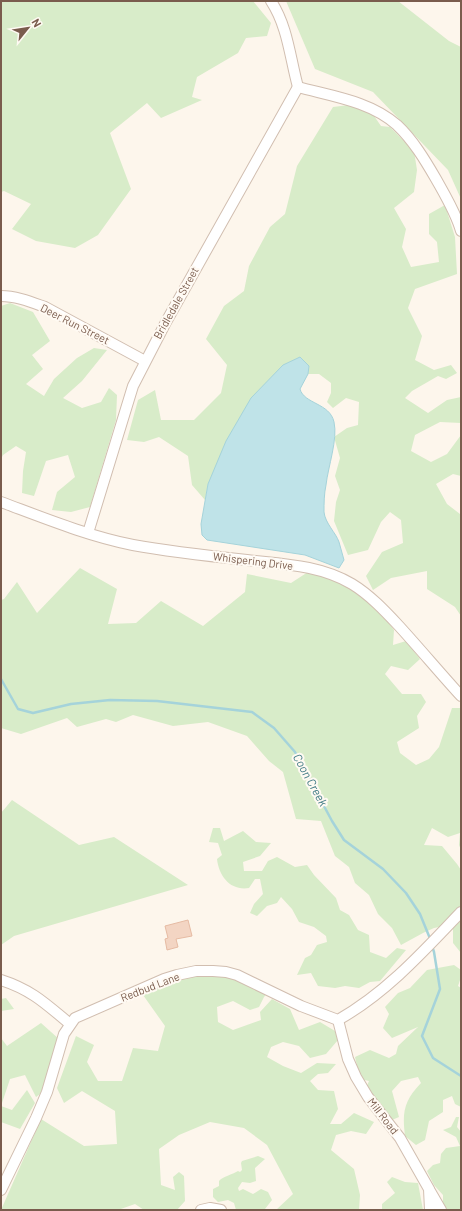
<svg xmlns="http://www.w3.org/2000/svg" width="462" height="1211" viewBox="0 0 462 1211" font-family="Barlow,sans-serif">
	<rect width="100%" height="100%" fill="#fdf6ec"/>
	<g fill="#d8ecc9">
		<path d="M1 1H253L271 23 267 36 246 38 238 53 197 77 192 97 202 100 161 118 147 103 110 133 131 189 98 235 75 248 36 241 12 229 31 204 4 191 1 192Z"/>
		<path d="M286 1H398L449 41 461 47V199L448 170 373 92 315 69Z"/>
		<path d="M349 105 372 113 381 126 390 127 414 151 417 170 414 192 394 208 406 229 402 247 411 267 439 262 437 242 429 234V214L445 205 455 237 457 274 415 289 408 308 422 336 415 360 434 370 451 365 457 373 446 379 438 376 412 391 405 398 428 413 447 400 461 397V423L440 422 415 435 411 451 431 462 447 454 461 435V476L453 474 436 484 447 504 460 514H461V616L455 607 427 589V571L391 578 373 590 366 576 382 552 403 543 401 520 390 512 381 522 368 550 348 555 334 521 336 502 340 490 335 476 340 458 334 437 347 428 358 425 359 402 346 398 333 408 327 402 331 393V383L319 374H308L309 366 208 484 205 500 192 485 188 456 159 437 144 442 127 440 138 400 155 390 161 420H194L221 393 227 365 206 339 224 306 244 291 249 266 270 227 285 214 297 166 333 107Z"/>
		<path d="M10 303 33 312 50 341 32 355 43 369 26 384 44 396 54 379 77 358 94 348 107 350 82 381 63 398 82 408 101 402 109 388 117 395 116 420 90 507 71 512 52 510 57 492 75 477 68 455 46 461 34 496 22 493 23 471 26 452 16 446 3 455 1 459V306Z"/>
		<path d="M80 568 117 589 108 624 136 623 161 601 203 626 245 592 247 574 291 583 308 572 337 580 355 591 379 610 394 630 393 645 406 641 420 659 408 670 391 666 385 674 402 694H421L426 702 417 716 419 728 397 742 400 753 416 765 429 759 439 747 452 708H461V850L459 845 460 833 448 837 432 828 424 845 442 846 457 864 461 870V907L444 926 434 928 423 933 401 945 392 928 378 914 369 895 355 883 349 867 335 856 321 821 296 819 283 772 269 761 247 736 208 722 173 726 133 715 116 722 106 719 77 727 67 718 21 734 1 728V600L4 599 17 582 37 613Z"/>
		<path d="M12 800 79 845 114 837 188 885 14 936 1 945V813Z"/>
		<path d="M213 828H220L224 841 243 831 256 842 271 843 260 856 243 862 244 871H262L268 861 277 857 295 867 307 865 314 875 336 898 340 910 349 915 358 930 369 935 370 952 386 958 397 948 406 950 380 981 370 982 359 988 345 986 335 988 318 986 311 973 297 975 305 958 311 955 317 945 327 942 326 936 314 927 299 922 292 909 281 897 277 903 267 906 257 916 250 913 254 904 263 894 260 879H255L249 888C231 891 219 877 217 859L222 855 218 843 209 842Z"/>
		<path d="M461 919V953L453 943V927Z"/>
		<path d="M454 965 461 970V977L458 986 461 988V1107L455 1104 452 1096 443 1100V1112L429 1121 425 1140 416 1145 405 1136C402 1112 404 1101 421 1083L418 1077 401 1081 392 1091 399 1117 392 1120 381 1110 378 1101 374 1100 366 1088 369 1081 360 1079 355 1057 370 1050 389 1058 396 1054 398 1046 418 1027 392 1038 383 1028 389 1014 385 1007 398 993 410 988 427 970Z"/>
		<path d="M218 975 235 979 268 992 264 997 259 1007 250 1010 233 1001 217 1007 218 1022 233 1030 261 1020 260 1012 272 999 290 1009 299 1030 320 1022 335 1031 338 1040 326 1054 310 1058 299 1046 283 1042 271 1047 267 1057 283 1066 301 1073 317 1063 336 1064 328 1073 318 1074 310 1081 318 1090 334 1091 338 1109 330 1124H341L354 1113 374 1122 366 1134 351 1131 336 1135 331 1150 354 1169 360 1195 359 1210H276L293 1194 267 1145 244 1128 210 1122 179 1135 159 1149 161 1185 175 1190 173 1177 179 1172 184 1176 185 1201 177 1210H144L135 1204 118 1210H1L41 1119 84 1146 117 1144 115 1111 82 1091 64 1103 57 1088 76 1036 94 1045 87 1062 98 1081H122L133 1048 158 1051 165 1026 143 995 169 981 190 976Z"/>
		<path d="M6 998 14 1009 1 1011V999Z"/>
		<path d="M41 1023 60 1040 43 1092 36 1097 25 1075 10 1079 1 1106 12 1110 27 1090 35 1103 20 1129 1 1122V1038L7 1046Z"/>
		<path d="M456 1117H459L457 1127 461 1132V1210H448L443 1205V1195L434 1185 427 1171 433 1165 440 1163 441 1154 446 1148 460 1146 456 1137 443 1130 451 1127Z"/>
		<path d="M258 1156 265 1159 255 1168 256 1181 250 1183 242 1182 238 1188 239 1191 243 1189 253 1194 261 1189 268 1192 272 1200 265 1209 236 1210 234 1203 228 1200 218 1202 213 1197V1189L219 1186V1181C223 1176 232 1175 238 1171L240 1172 242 1170 241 1163 242 1161Z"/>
		<path d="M392 1177 405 1182 418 1183 423 1210H382V1204L395 1193 387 1182Z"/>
	</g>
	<path fill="#bfe3e8" stroke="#a5d3da" d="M300 357 309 366 308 374 300 389C304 404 330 403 334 422 338 439 328 467 326 485 324 494 324 504 324 512 325 523 336 533 339 542 341 548 342 554 344 560L339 568 305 555 207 540 202 535 201 524 208 484 226 441 251 398 283 365Z"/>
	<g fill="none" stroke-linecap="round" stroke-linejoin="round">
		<g stroke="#a5d3da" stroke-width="2.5">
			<path d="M1 679 18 709 33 713 71 704 110 700 157 701 252 712 274 728 295 752 332 821 344 840 383 869 406 893 420 914 431 941"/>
			<path d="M432 946 434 952 440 989 422 1036 433 1058 461 1076"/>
		</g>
	</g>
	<path fill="#f3d5c3" stroke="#e6bba3" d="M188 920 192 936 176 939 178 947 167 950 165 939 168 938 165 926Z"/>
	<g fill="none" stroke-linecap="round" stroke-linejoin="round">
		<g stroke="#d1beb0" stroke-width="12">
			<g id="minor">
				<path d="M271 1C288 27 290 58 298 87"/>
				<path d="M298 87C331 96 370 101 397 125 413 140 425 160 436 179 445 195 456 213 461 231"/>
				<path d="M1 296C16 296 31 302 45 307L145 361"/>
				<path d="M1 502C44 518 88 536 133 545 171 552 209 556 247 560 282 564 320 565 352 584 370 595 385 611 399 626 420 649 440 673 461 696"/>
				<path d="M88 533 133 386 166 322 298 87"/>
				<path d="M1 980C32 990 46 1004 70 1024"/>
				<path d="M338 1020 348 1059 356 1077 368 1097 400 1138 429 1189 430 1210"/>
				<path d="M1 1190 36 1118 47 1092 64 1034 75 1018 164 979 177 975 196 971H213L226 972 237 975 301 1006 338 1020C386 993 423 952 461 912"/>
				<path d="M430 1191 441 1210"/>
				<path d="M201 1210 210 1208 221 1210"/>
			</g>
		</g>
		<use href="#minor" stroke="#fff" stroke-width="10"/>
	</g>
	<g text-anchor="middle" stroke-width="4" stroke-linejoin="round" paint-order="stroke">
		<g font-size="11" fill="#7a5c4d" stroke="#fffaf3">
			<text transform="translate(176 303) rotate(-61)" y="4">Bridledale Street</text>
			<text transform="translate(75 324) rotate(27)" y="4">Deer Run Street</text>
			<text transform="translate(253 561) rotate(7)" y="4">Whispering Drive</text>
			<text transform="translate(150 987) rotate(-21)" y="4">Redbud Lane</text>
			<text transform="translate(383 1116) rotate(52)" y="4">Mill Road</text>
		</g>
		<g font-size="12" font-style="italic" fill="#437c86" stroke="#fffaf3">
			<text transform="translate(310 780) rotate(61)" y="4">Coon Creek</text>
		</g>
	</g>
	<rect width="462" height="1211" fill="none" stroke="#7a5c4d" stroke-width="4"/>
	<g transform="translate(28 28) rotate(60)" stroke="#fffaf3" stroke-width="3" paint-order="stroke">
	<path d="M0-3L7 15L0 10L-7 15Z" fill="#7a5c4d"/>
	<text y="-6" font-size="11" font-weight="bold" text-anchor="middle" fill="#7a5c4d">N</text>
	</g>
</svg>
